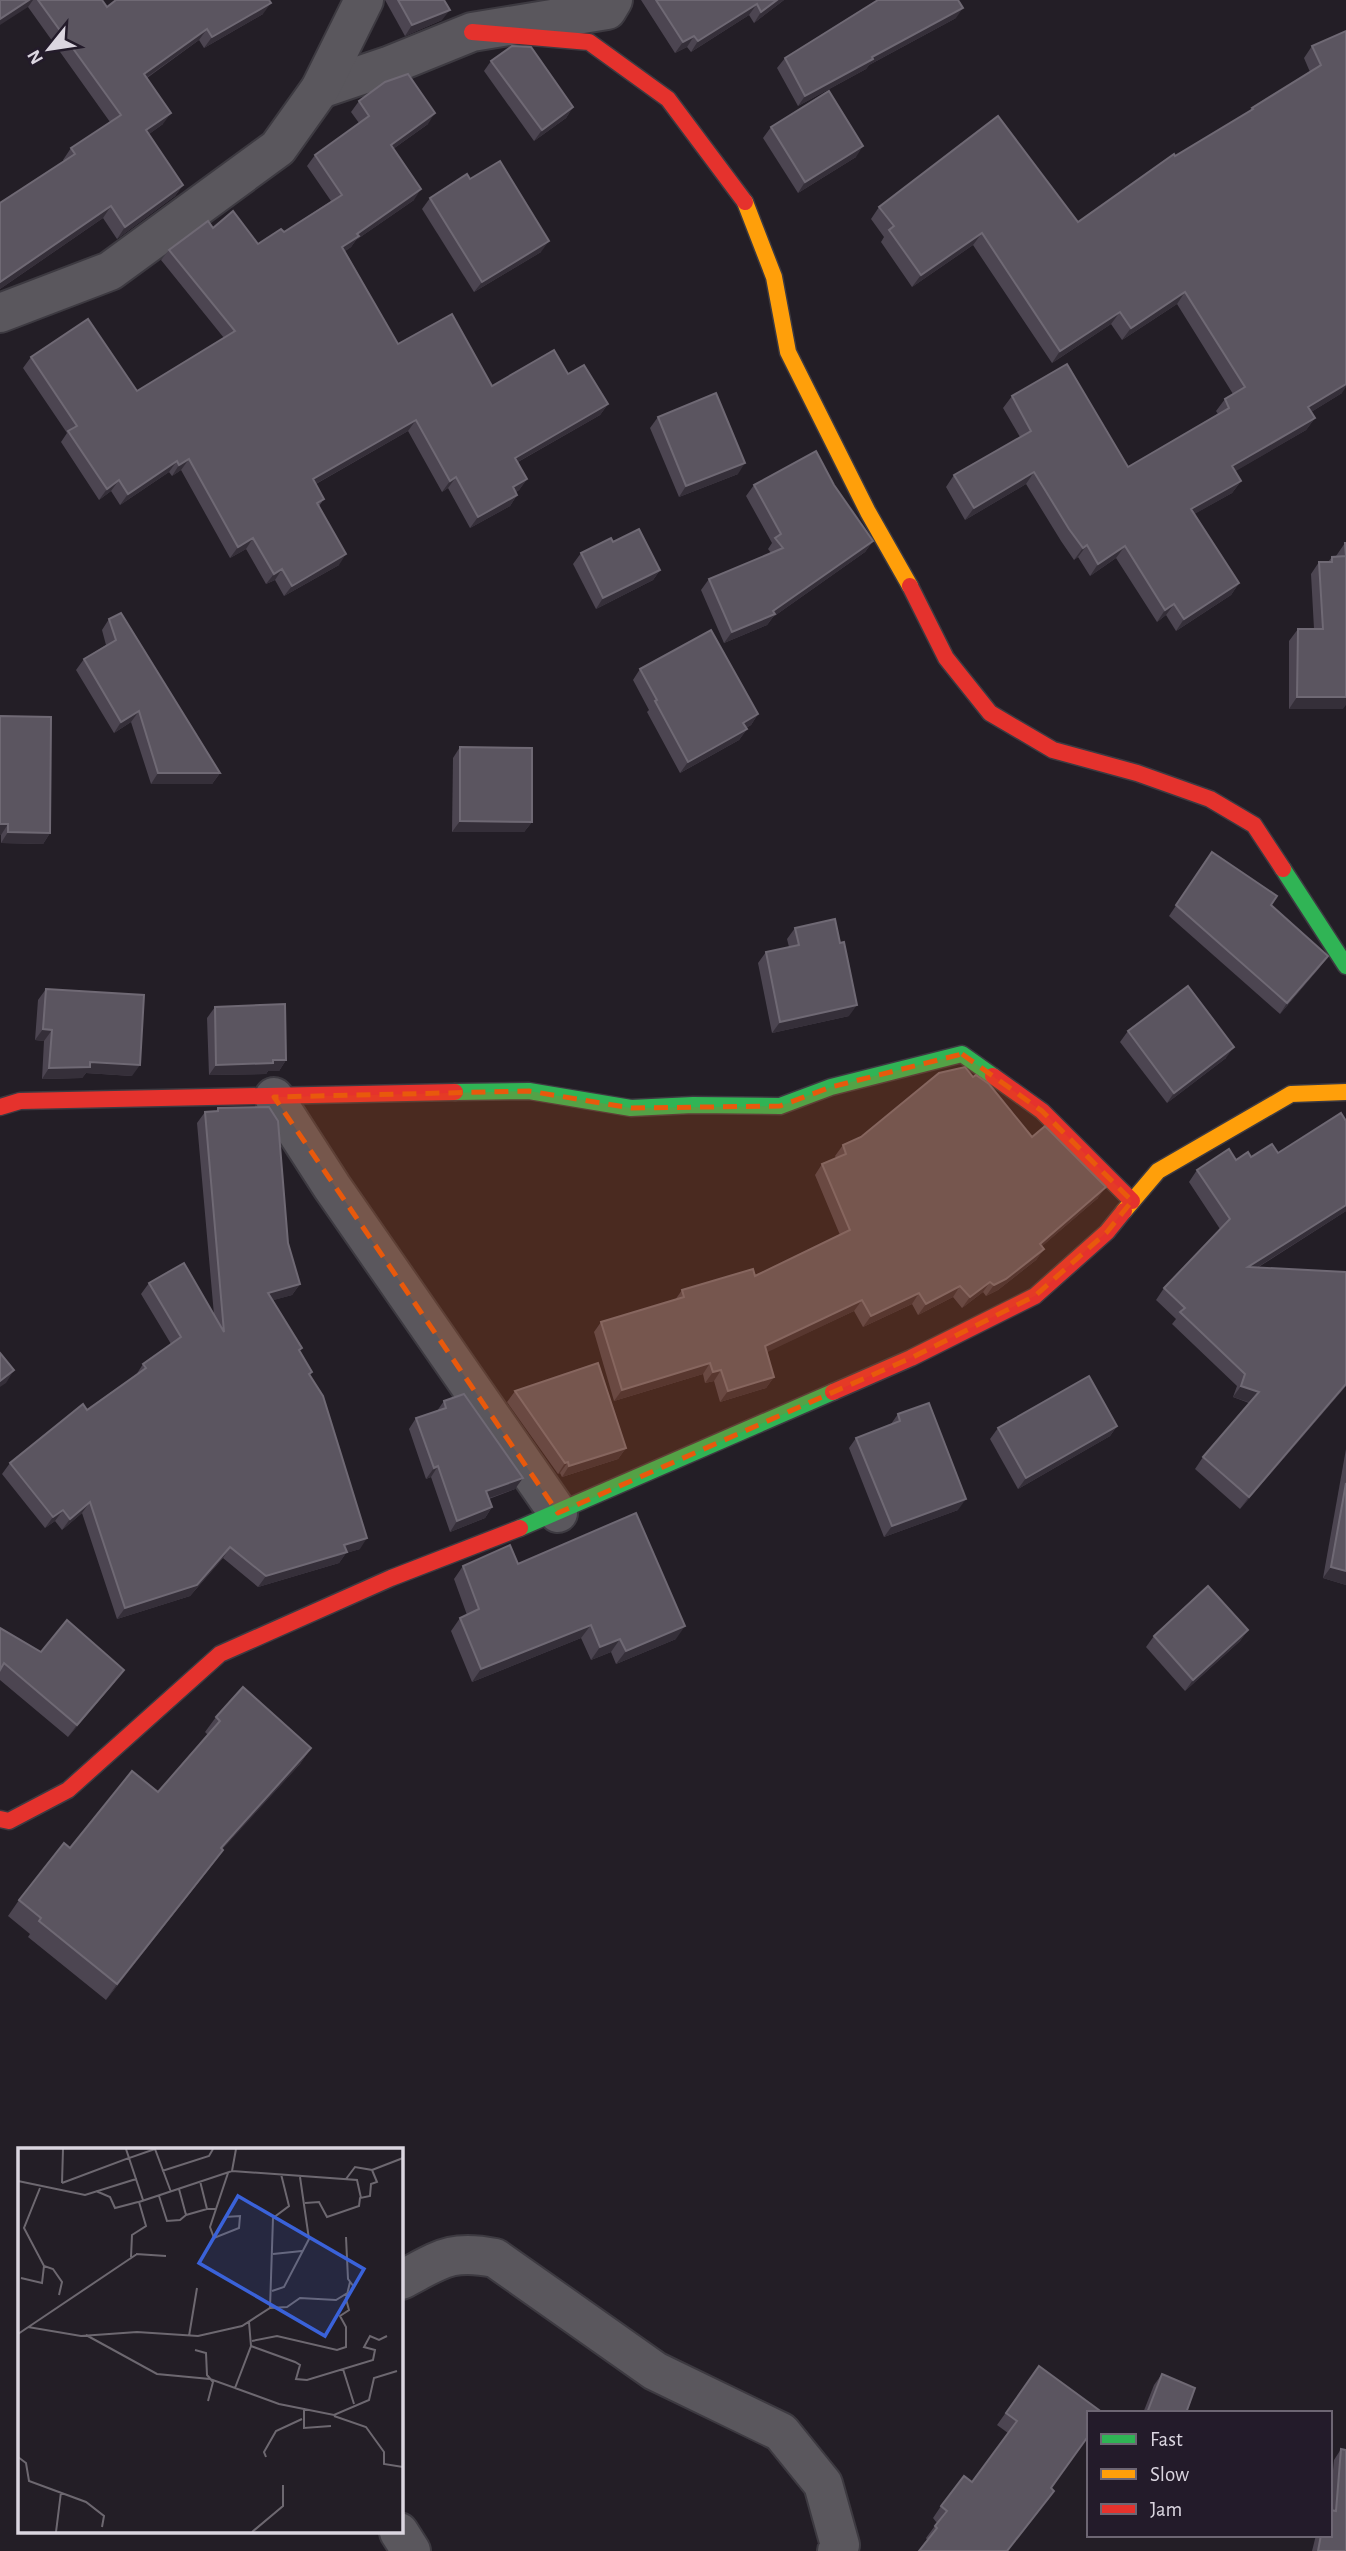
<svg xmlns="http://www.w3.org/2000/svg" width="1346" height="2551" viewBox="0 0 1346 2551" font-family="'Alegreya Sans',sans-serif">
	<rect width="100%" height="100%" fill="#231e26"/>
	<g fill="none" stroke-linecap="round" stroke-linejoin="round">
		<g stroke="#3d3a41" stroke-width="42">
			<g id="street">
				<path d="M320 89 388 66 472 32 607 10 613 0"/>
				<path d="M0 313 110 271 278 148 320 89 364 0"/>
				<path d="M274 1097 332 1187 558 1513"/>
				<path d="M401 2280C440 2260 450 2249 495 2258L655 2371 781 2432 823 2484 840 2545 837 2551"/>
				<path d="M399 2532 411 2551"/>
			</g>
		</g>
		<g stroke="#3d3a41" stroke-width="19">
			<g id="fast">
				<path d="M1283 869 1346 966"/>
				<path d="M455 1092 529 1091 631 1108 693 1105 780 1106 831 1087 962 1054 993 1076"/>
				<path d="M520 1528 833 1392"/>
			</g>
		</g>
		<g stroke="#3d3a41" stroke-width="19">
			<g id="slow">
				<path d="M745 202 774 277 788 352 868 512 910 586"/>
				<path d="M1124 1211 1158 1171 1291 1094 1346 1092"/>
			</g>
		</g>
		<g stroke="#3d3a41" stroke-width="19">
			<g id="jam">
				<path d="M472 32 589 42 668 99 745 202"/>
				<path d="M910 586 946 658 990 713 1053 750 1137 773 1210 799 1254 825 1283 869"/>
				<path d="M993 1076 1042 1111 1132 1201"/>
				<path d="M0 1107 20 1101 455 1092"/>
				<path d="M833 1392 911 1358 1035 1296 1107 1232 1124 1211"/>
				<path d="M0 1819 9 1821 68 1790 220 1654 391 1578 520 1528"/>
			</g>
		</g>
		<use href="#street" stroke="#5a575d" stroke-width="38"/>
		<use href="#fast" stroke="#30b455" stroke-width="16"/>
		<use href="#slow" stroke="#ff9f0a" stroke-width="16"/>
		<use href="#jam" stroke="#e5322d" stroke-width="16"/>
	</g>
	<g fill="#4c4551">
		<path d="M0 0H102L107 7 263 14 204 48 199 40 147 78 163 124 149 134 183 185 175 196 117 239 103 218 0 289V203L64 161 63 160 71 148 110 122 28 7Z"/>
		<path d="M385 0H444L442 20 405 36Z"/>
		<path d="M641 0H784L754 23 749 15 691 52 687 47 675 53Z"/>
		<path d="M956 18 869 65 866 69 798 106 777 68 785 58Z"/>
		<path d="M1346 31 1342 393 1311 412 1315 418 1306 430 1235 471 1241 481 1232 493 1194 514 1239 583 1231 595 1176 631 1166 615 1157 622 1116 558 1090 576 1078 557 1074 560 1061 541 1026 484 965 520 946 487 954 475 1020 437 1003 408 1012 396 1128 467 1218 414 1216 411 1225 399 1233 394 1177 304 1122 340 1111 324 1052 363 973 245 912 287 881 242 884 237 871 219 879 207 1078 222 1175 156 1249 112 1252 108 1310 72 1304 58 1312 46Z"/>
		<path d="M491 61 573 107 566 118 534 141 484 71Z"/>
		<path d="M359 101 428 124 393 149 414 200 356 240 351 247 345 251 398 344 492 386 568 374 608 404 600 415 518 462 527 479 519 490 516 492 517 495 510 506 470 528 448 488 442 492 408 431 316 484 324 499 319 506 339 565 284 596 275 580 266 584 246 549 230 558 181 470 172 476 169 472 120 505 111 491 99 500 61 442 67 433 23 368 31 357 137 391 224 338 161 260 169 250 213 228 258 244 284 232 331 201 307 166 315 155 359 123 351 112Z"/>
		<path d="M771 127 856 157 798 193 763 138Z"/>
		<path d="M470 179 541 252 474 292 422 209 430 198Z"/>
		<path d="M658 417 738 474 679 497 650 428Z"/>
		<path d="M754 485H834L873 541 865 552 773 617 767 625 724 643 701 590 709 579 771 553 768 549 772 543 746 496Z"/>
		<path d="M613 542 660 570 653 580 596 609 573 564 581 553Z"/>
		<path d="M1345 543H1346L1343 709H1289V641L1298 629H1314L1311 574 1319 562H1328L1332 557 1336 556Z"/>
		<path d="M109 619 220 773 212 784H151L131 722 114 733 76 670 84 659 106 645 102 630Z"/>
		<path d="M640 669 758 714 751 725 746 728 747 729 739 740 680 773 647 712 649 710 633 680Z"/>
		<path d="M0 716 50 833 43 844 1 843Z"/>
		<path d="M460 747 532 822 524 832H452L453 758Z"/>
		<path d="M1212 852 1271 905 1320 967 1280 1014 1169 916Z"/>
		<path d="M795 928 840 943 849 1016 772 1033 758 963 766 952 789 947 787 939Z"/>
		<path d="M46 989 132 1076 86 1073 82 1078 42 1079 44 1041 35 1040 38 1000Z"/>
		<path d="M215 1007 286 1060 279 1071H268L266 1074 209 1075 207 1018Z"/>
		<path d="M1128 1031 1226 1058 1167 1103 1120 1042Z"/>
		<path d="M973 1077 1032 1137 1098 1198 1042 1246 1044 1249 1036 1260 998 1290 986 1296 983 1292 962 1308 953 1297 918 1315 912 1304 863 1327 854 1311 766 1352 774 1377 766 1388 720 1402 714 1381 705 1383 703 1374 614 1401 594 1332 601 1322 675 1300 682 1290 755 1276 840 1235 815 1175 822 1164 836 1158 835 1156 843 1145 861 1137Z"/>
		<path d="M218 1108 288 1243 300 1284 292 1295 273 1300 300 1352 312 1372 310 1375 360 1549 346 1553 339 1563 258 1587 223 1558 190 1596 117 1619 82 1513 62 1530 55 1521 45 1528 2 1474 10 1463 136 1375 143 1364 171 1344 141 1294 149 1283 214 1315 197 1123 205 1112 216 1111Z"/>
		<path d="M1278 1153 1346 1211 1257 1268 1346 1386 1240 1509 1195 1469 1203 1457 1249 1403 1233 1397 1237 1386 1172 1324 1176 1319 1156 1300 1164 1288 1220 1229 1189 1182 1197 1170 1236 1160Z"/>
		<path d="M515 1391 626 1448 618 1459 562 1477 560 1473 558 1474 507 1402Z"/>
		<path d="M444 1401 515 1489 489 1499 492 1507 485 1518 450 1532 431 1477 426 1479 409 1429 416 1418 437 1411Z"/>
		<path d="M898 1414 958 1510 884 1537 849 1448 856 1438 891 1424Z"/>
		<path d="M1117 1426 1110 1436 1018 1489 990 1439 998 1428Z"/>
		<path d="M1346 1449V1585L1323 1578Z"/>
		<path d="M518 1564 676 1639 616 1664 611 1652 591 1660 581 1638 472 1682 451 1631 460 1618 467 1615 454 1579 463 1566Z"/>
		<path d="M0 1628 41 1652 115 1682 68 1737 0 1680Z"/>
		<path d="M1248 1630 1240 1641 1185 1691 1146 1647 1154 1636Z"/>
		<path d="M216 1717 311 1748 300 1764 222 1849 212 1865 106 2000 28 1937 30 1934 8 1916 19 1900 70 1848 158 1792 208 1735 205 1732Z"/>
		<path d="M1039 2366 1051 2488 1054 2491 1045 2503 927 2540 926 2538 937 2523 933 2518 941 2506 972 2482 1008 2433 997 2425Z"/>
		<path d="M1162 2374 1186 2413H1143L1154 2385Z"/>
		<path d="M1341 2449 1346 2551H1312L1316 2535H1330V2500L1334 2460Z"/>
	</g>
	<g fill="#352f39">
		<path d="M29 0H33L28 7 0 25V19Z"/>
		<path d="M777 0H784L754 23 761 12Z"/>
		<path d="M271 3 263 14 204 48 212 37Z"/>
		<path d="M757 4 749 15 691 52 698 41Z"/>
		<path d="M963 8 956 18 869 65 866 69 798 106 805 96 872 57Z"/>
		<path d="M450 10 442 20 405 36 412 25Z"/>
		<path d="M207 29 199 40 136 85 144 74Z"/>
		<path d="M694 36 687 47 675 53 683 42Z"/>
		<path d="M573 107 566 118 534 141 542 130Z"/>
		<path d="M171 113 163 124 138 142 146 130Z"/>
		<path d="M435 113 428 124 383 156 391 145Z"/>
		<path d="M863 146 856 157 798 193 805 182Z"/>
		<path d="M183 185 175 196 117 239 125 227Z"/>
		<path d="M421 189 414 200 356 240 351 247 335 258 342 247 357 234Z"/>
		<path d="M111 206 103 218 0 289V282Z"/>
		<path d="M982 233 973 245 912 287 921 275Z"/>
		<path d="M549 241 541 252 474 292 482 282Z"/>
		<path d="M1185 292 1177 304 1122 340 1131 328Z"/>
		<path d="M1120 312 1111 324 1052 363 1060 351Z"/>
		<path d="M1346 384V387L1342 393 1300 419 1308 407Z"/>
		<path d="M608 404 600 415 507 468 515 458Z"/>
		<path d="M1315 418 1306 430 1224 478 1232 466Z"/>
		<path d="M416 420 408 431 305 490 313 479Z"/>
		<path d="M189 459 181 470 172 476 179 465Z"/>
		<path d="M177 461 169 472 120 505 128 494Z"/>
		<path d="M745 463 738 474 679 497 686 486Z"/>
		<path d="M1034 472 1026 484 965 520 974 508Z"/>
		<path d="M456 477 448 488 442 492 450 481Z"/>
		<path d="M527 479 519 490 505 498 513 487Z"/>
		<path d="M119 480 111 491 99 500 107 489Z"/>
		<path d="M1241 481 1232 493 1182 521 1191 509Z"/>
		<path d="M517 495 510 506 470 528 478 517Z"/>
		<path d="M253 538 246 549 230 558 238 547Z"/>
		<path d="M873 541 865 552 773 617 767 625 724 643 732 632 773 611Z"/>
		<path d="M1087 545 1078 557 1074 560 1083 548Z"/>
		<path d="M1125 546 1116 558 1090 576 1098 564Z"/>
		<path d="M346 554 339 565 284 596 292 586Z"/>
		<path d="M282 569 275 580 266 584 274 574Z"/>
		<path d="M660 570 653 580 596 609 603 598Z"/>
		<path d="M1239 583 1231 595 1176 631 1184 619Z"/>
		<path d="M1174 604 1166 615 1157 622 1165 610Z"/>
		<path d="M1297 697H1346V705L1343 709H1289Z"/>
		<path d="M139 711 131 722 114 733 121 722Z"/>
		<path d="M758 714 751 725 735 734 743 723Z"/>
		<path d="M747 729 739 740 680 773 688 762Z"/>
		<path d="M158 773H220L212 784H151Z"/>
		<path d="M460 821 532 822 524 832H452Z"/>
		<path d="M0 824H8L1 835H0Z"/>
		<path d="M8 832 50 833 43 844 1 843Z"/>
		<path d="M1328 956 1320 967 1280 1014 1287 1003Z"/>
		<path d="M857 1005 849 1016 772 1033 780 1022Z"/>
		<path d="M43 1029 52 1030 44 1041 35 1040Z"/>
		<path d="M1234 1047 1226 1058 1167 1103 1174 1093Z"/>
		<path d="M273 1060H286L279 1071H268L266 1074 209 1075 216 1065Z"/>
		<path d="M90 1062 140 1065 132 1076 86 1073 82 1078 42 1079 49 1068Z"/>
		<path d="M1106 1187 1098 1198 1032 1255 1040 1244Z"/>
		<path d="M1346 1205V1211L1239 1279 1248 1267Z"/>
		<path d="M1044 1249 1036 1260 998 1290 986 1296 994 1285Z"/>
		<path d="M990 1282 983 1292 962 1308 970 1297Z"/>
		<path d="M300 1284 292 1295 260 1304 268 1293Z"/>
		<path d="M960 1286 953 1297 918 1315 926 1304Z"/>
		<path d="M919 1293 912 1304 863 1327 871 1316Z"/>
		<path d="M862 1300 854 1311 757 1357 765 1346Z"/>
		<path d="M710 1363 703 1374 614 1401 622 1390Z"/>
		<path d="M14 1370 6 1383 0 1387V1381Z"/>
		<path d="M721 1370 714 1381 705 1383 713 1372Z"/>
		<path d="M774 1377 766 1388 720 1402 728 1391Z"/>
		<path d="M1346 1384V1386L1240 1509 1249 1497Z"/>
		<path d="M1241 1386 1259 1392 1251 1403 1233 1397Z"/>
		<path d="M1117 1426 1110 1436 1018 1489 1026 1478Z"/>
		<path d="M626 1448 618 1459 562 1477 569 1466Z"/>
		<path d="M568 1462 560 1473 558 1474 565 1463Z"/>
		<path d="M438 1466 431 1477 426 1479 434 1468Z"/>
		<path d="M523 1478 515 1489 478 1502 486 1491Z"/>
		<path d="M966 1499 958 1510 884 1537 892 1526Z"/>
		<path d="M90 1502 82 1513 62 1530 70 1519Z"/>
		<path d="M492 1507 485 1518 450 1532 457 1521Z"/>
		<path d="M63 1510 55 1521 45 1528 53 1517Z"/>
		<path d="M367 1538 360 1549 346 1553 339 1563 258 1587 266 1576 344 1545Z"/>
		<path d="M230 1547 223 1558 190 1596 117 1619 125 1608Z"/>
		<path d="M1331 1567 1346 1571V1585L1323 1578Z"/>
		<path d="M591 1625 581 1638 472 1682 481 1669Z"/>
		<path d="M685 1626 676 1639 616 1664 626 1651Z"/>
		<path d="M1248 1630 1240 1641 1185 1691 1193 1680Z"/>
		<path d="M620 1639 611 1652 591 1660 600 1647Z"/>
		<path d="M124 1670 115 1682 68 1737 77 1725Z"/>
		<path d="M311 1748 300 1764 210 1863 221 1848Z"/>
		<path d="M223 1850 212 1865 106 2000 117 1984Z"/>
	</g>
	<g fill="#5b5560" stroke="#6f6974" stroke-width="2">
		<path d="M0 0H29L0 19Z"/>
		<path d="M38 0H102L107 7 116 0H269L271 3 212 37 207 29 144 74 171 113 146 130 183 185 125 227 111 206 0 282V203L75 154 71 148 121 115Z"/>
		<path d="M398 0H444L450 10 412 25Z"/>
		<path d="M656 0H777L761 12 757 4 698 41 694 36 683 42Z"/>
		<path d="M878 0H958L963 8 872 57 873 59 805 96 785 58Z"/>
		<path d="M1346 31V384L1308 407 1315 418 1232 466 1241 481 1191 509 1239 583 1184 619 1174 604 1165 610 1125 546 1098 564 1087 545 1083 548 1069 529 1034 472 974 508 954 475 1031 431 1012 396 1067 364 1128 467 1229 408 1225 399 1245 387 1185 292 1131 328 1120 312 1060 351 982 233 921 275 889 230 894 226 879 207 998 116 1078 222 1174 154 1175 156 1253 109 1252 108 1321 65 1312 46Z"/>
		<path d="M512 46 531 47 573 107 542 130 491 61Z"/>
		<path d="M408 74 435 113 391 145 421 189 357 234 359 236 342 247 398 344 452 314 492 386 554 350 568 374 584 365 608 404 515 458 527 479 513 487 517 495 478 517 456 477 450 481 416 420 313 479 324 499 317 503 346 554 292 586 282 569 274 574 253 538 238 547 189 459 179 465 177 461 128 494 119 480 107 489 68 431 77 426 31 357 88 319 137 391 235 331 169 250 208 221 213 228 233 211 258 244 281 229 284 232 342 195 315 155 369 116 359 101 385 82Z"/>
		<path d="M829 91 863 146 805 182 771 127Z"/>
		<path d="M500 161 549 241 482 282 430 198 467 174 470 179Z"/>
		<path d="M716 393 745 463 686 486 658 417Z"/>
		<path d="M816 451 834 485 873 541 773 611 775 614 732 632 709 579 783 548 775 538 781 534 754 485Z"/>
		<path d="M639 529 660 570 603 598 581 553 611 538 613 542Z"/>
		<path d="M1345 543H1346V697H1297L1298 629H1323L1319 562H1332V557L1346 556Z"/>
		<path d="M121 613 220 773H158L139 711 121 722 84 659 116 640 109 619Z"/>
		<path d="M711 630 758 714 743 723 747 729 688 762 655 701 657 700 640 669Z"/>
		<path d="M0 716 51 717 50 833 8 832V824H0Z"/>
		<path d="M460 747 532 748V822L460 821Z"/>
		<path d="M1212 852 1277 896 1271 905 1328 956 1287 1003 1176 905Z"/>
		<path d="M835 919 840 943 844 942 857 1005 780 1022 766 952 799 945 795 928Z"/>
		<path d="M1188 986 1234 1047 1174 1093 1128 1031Z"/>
		<path d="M46 989 144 995 140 1065 90 1062V1067L49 1068 52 1030 43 1029Z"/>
		<path d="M285 1004 286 1060H273V1063L216 1065 215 1007Z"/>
		<path d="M965 1067 973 1077 976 1075 989 1084 1032 1137 1045 1126 1106 1187 1040 1244 1044 1249 1006 1279 994 1285 990 1282 970 1297 960 1286 926 1304 919 1293 871 1316 862 1300 765 1346 774 1377 728 1391 721 1370 713 1372 710 1363 622 1390 601 1322 684 1297 682 1290 753 1269 755 1276 850 1230 822 1164 846 1154 843 1145 861 1137 939 1073Z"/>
		<path d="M269 1107 278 1121 288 1243 300 1284 268 1293 302 1348 299 1350 312 1372 309 1374 323 1396 367 1538 344 1545 347 1552 266 1576 230 1547 197 1585 125 1608 90 1502 70 1519 63 1510 53 1517 10 1463 83 1404 87 1410 146 1368 143 1364 181 1337 149 1283 184 1263 224 1332 205 1112 218 1111V1108Z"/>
		<path d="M1341 1113 1346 1121V1205L1248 1267 1346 1272V1384L1249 1497 1203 1457 1259 1392 1241 1386 1245 1374 1180 1312 1185 1308 1164 1288 1230 1219 1197 1170 1229 1149 1236 1160 1248 1152 1251 1157 1272 1144 1278 1153Z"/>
		<path d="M0 1353 14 1370 0 1381Z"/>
		<path d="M598 1363 626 1448 569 1466 568 1462 565 1463 515 1391Z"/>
		<path d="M1089 1376 1117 1426 1026 1478 998 1428Z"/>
		<path d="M464 1394 523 1478 486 1491 492 1507 457 1521 438 1466 434 1468 416 1418 446 1408 444 1401Z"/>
		<path d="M929 1403 966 1499 892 1526 856 1438 900 1421 898 1414Z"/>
		<path d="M1346 1483V1571L1331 1567Z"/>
		<path d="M636 1513 685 1626 626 1651 620 1639 600 1647 591 1625 481 1669 460 1618 479 1609 463 1566 510 1545 518 1564Z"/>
		<path d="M1208 1586 1248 1630 1193 1680 1154 1636Z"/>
		<path d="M67 1620 124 1670 77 1725 4 1663 0 1670V1628L41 1652Z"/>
		<path d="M243 1687 311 1748 221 1848 223 1850 117 1984 39 1921 41 1918 19 1900 64 1843 70 1848 132 1771 158 1792 220 1721 216 1717Z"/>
		<path d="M1039 2366 1103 2413H1089V2435L1051 2488 1054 2491 1007 2551H919L937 2528 935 2526 947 2511 941 2506 964 2476 972 2482 1017 2421 1006 2413Z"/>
		<path d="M1162 2374 1195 2388 1186 2413H1147Z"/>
		<path d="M1341 2449 1346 2450V2551H1318L1321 2535H1330V2510L1336 2511Z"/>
	</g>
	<path fill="#e8590c" fill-opacity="0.2" stroke="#e8590c" stroke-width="5" stroke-dasharray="14 9" stroke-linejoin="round" d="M962 1054 1042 1111 1132 1201 1107 1232 1035 1296 911 1358 558 1513 274 1097 529 1091 631 1108 780 1106 831 1087Z"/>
	<g transform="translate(18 2148)">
		<rect width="385" height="385" fill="#231e26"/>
		<path fill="none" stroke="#6d6870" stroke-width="2" d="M137 1 153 44M354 22 385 10M144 23 191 8 195 1M214 23 218 1M118 31 125 52M0 33 67 47 118 31 111 10 137 1M182 33 189 61H198M44 35 111 10 108 1M44 35 45 1M22 40 6 80 26 118 35 121 44 134 41 147M78 43 92 49 97 60 120 54M141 48 149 73 162 72 168 67 161 41M287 55 301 54 309 69 341 58 342 50 352 48 353 36 359 34 354 22 337 19 328 31M168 67 189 61M207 69 222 68 221 80 196 90 192 79 210 25M328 89 330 131 336 139M118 106 148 108M255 106 284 103M113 109 114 87 128 78 121 54 214 23 339 32 343 50M3 130 24 135 26 118M254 143 266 139 291 91 282 29M252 160 255 70 271 58 263 26M10 179 63 188 119 184 180 188 224 178 252 160 269 159 282 150 318 152 331 144M0 186 119 106M68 187 139 226 192 231 217 240 233 198 231 174M171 188 179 140M234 193 259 188 319 202 328 199V179L322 168 331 162 328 151 332 134M233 198 277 214 282 217 278 231 289 232 355 212 357 202 346 199 352 188 361 192 369 188M177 202 188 205 189 227 195 234 190 253M325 221 336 256M217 240 261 256 316 267 351 252 356 230 379 223M286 260V280L313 278M316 268 348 279 366 304V316L385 319M0 309 8 315 11 333 68 354 86 368 84 379M248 309 246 304 258 283 284 271M38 384 43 344M234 384 265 358V337"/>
		<path fill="#3a62d9" fill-opacity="0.15" stroke="#3a62d9" stroke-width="3.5" d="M220 48 346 121 307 188 181 115Z"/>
		<rect width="385" height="385" fill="none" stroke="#dbd6e0" stroke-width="3.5"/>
	</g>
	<rect x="1087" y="2411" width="245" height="126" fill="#231b2a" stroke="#6d6673" stroke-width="2"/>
	<rect x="1101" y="2434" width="35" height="10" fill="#30b455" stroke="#6d6673" stroke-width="2"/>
	<text x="1150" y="2446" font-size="21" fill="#dbd6e0">Fast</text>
	<rect x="1101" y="2469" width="35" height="10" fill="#ff9f0a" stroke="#6d6673" stroke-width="2"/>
	<text x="1150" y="2481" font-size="21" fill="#dbd6e0">Slow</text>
	<rect x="1101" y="2504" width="35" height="10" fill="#e5322d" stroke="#6d6673" stroke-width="2"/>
	<text x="1150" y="2516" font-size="21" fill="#dbd6e0">Jam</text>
	<g transform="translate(49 49) rotate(240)" stroke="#231b2a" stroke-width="5" paint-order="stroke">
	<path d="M0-5L12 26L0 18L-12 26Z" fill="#dbd6e0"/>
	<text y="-10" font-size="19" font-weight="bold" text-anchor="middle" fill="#dbd6e0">N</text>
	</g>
</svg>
